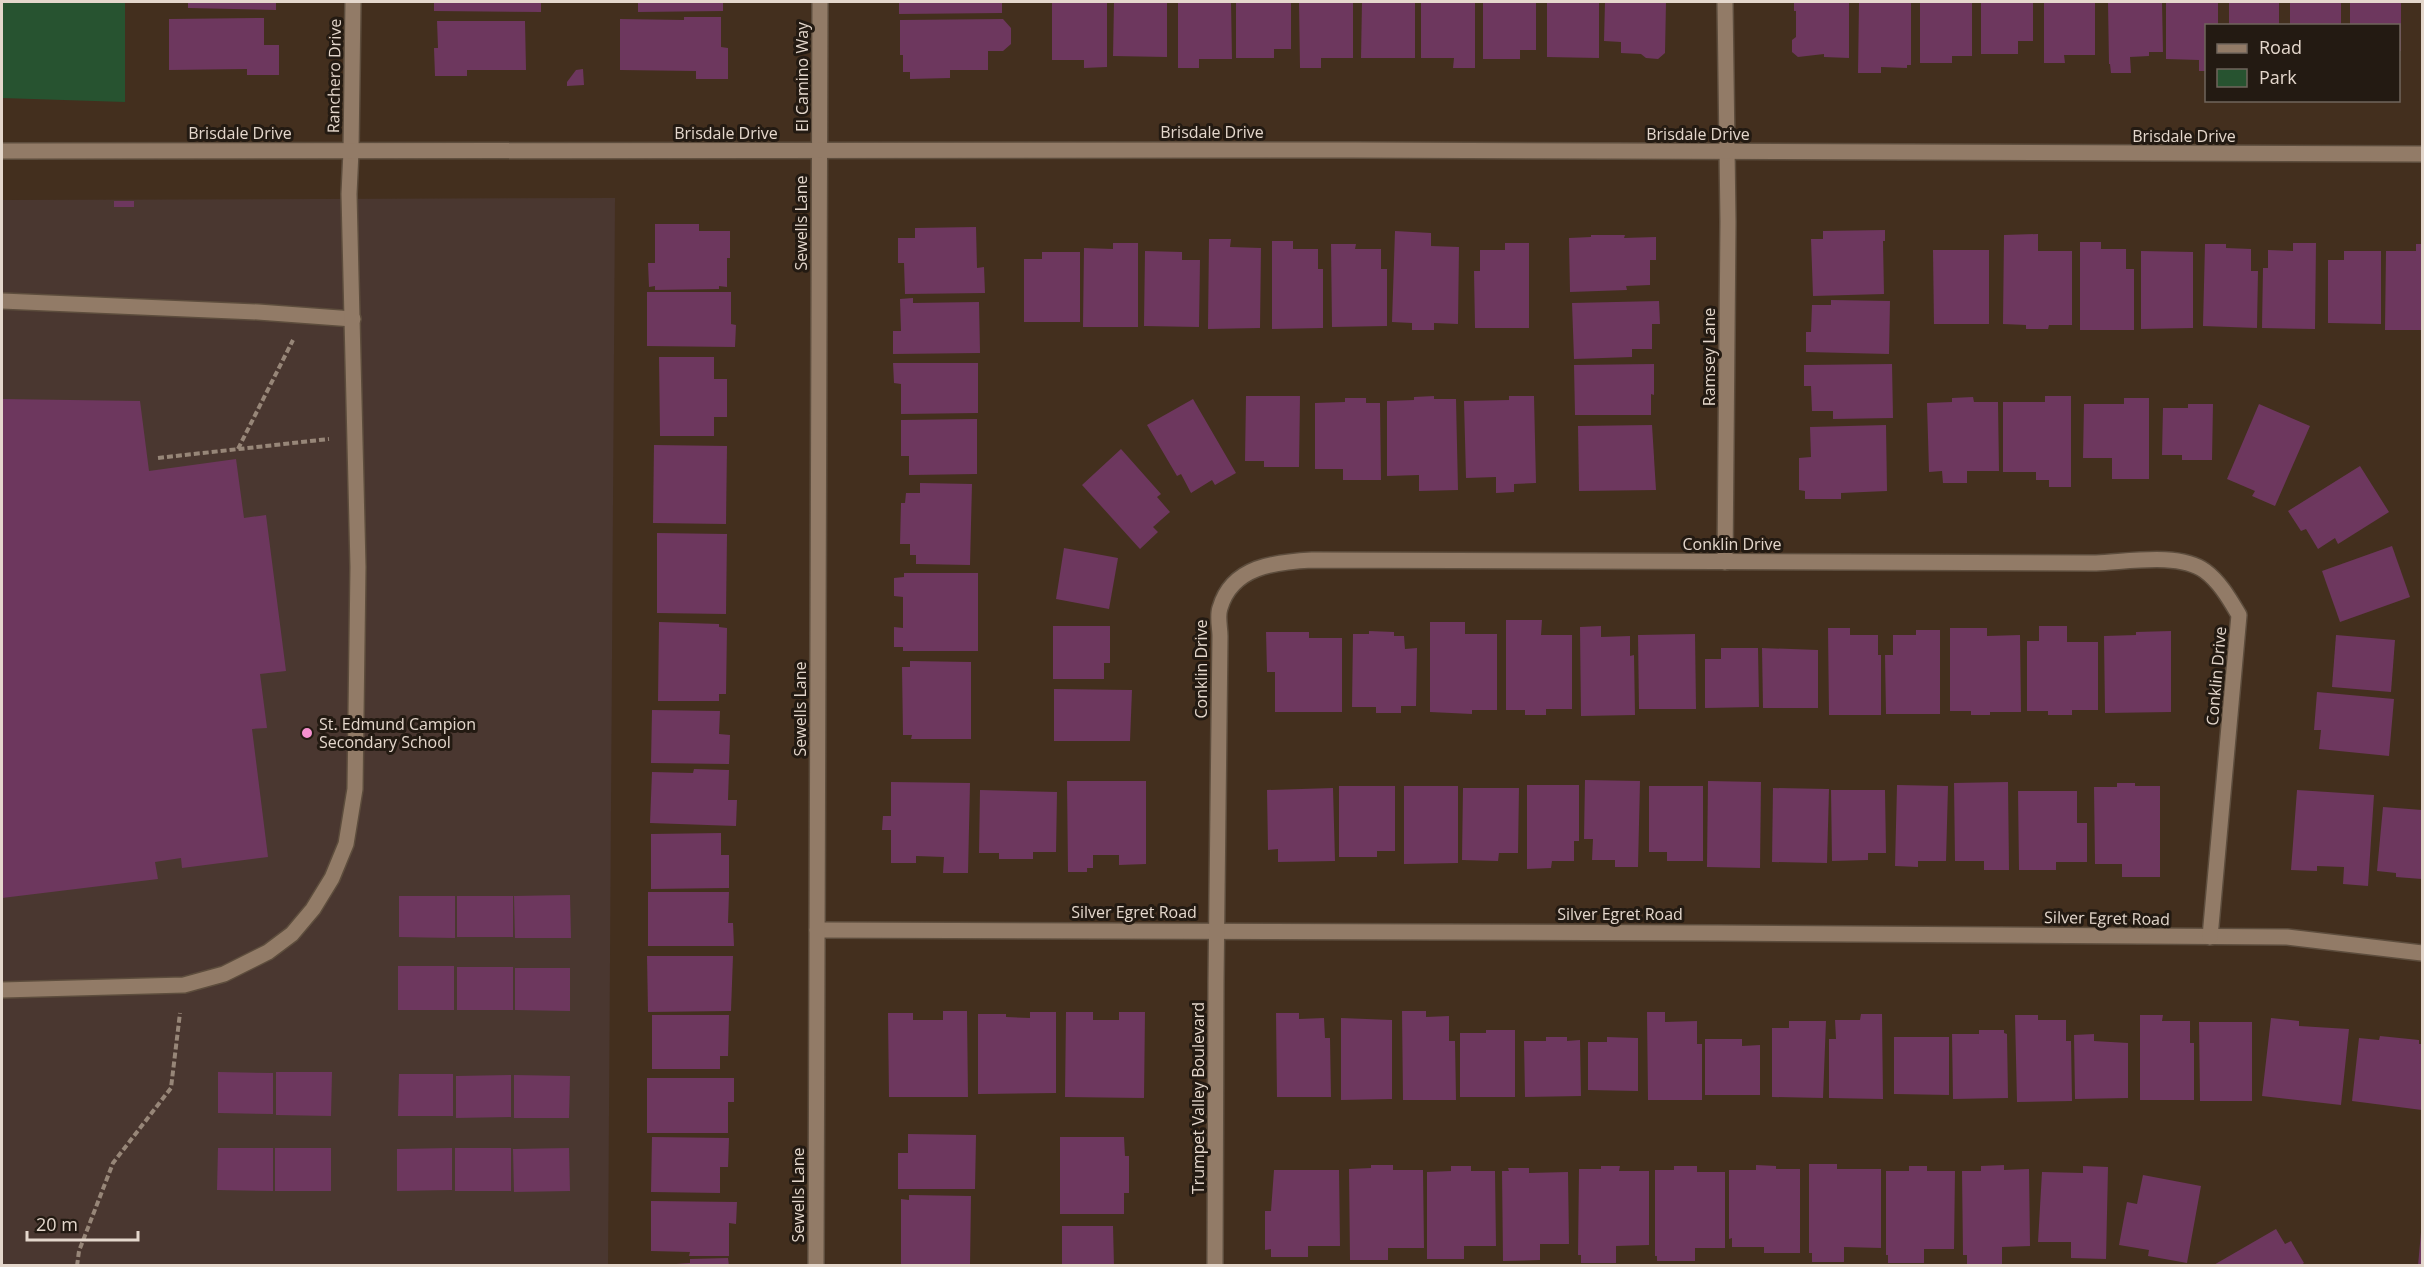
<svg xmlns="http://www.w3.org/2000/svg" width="2424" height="1267" viewBox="0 0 2424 1267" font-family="'Open Sans',sans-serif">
	<rect width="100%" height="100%" fill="#432f1e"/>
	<path fill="#4a3730" d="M615 198 608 1265H2V200Z"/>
	<path fill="#275330" d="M2 2H125V102L2 98Z"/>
	<g fill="#6d375e">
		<path d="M188 2H276V10L188 8Z"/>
		<path d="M434 2H541V12L434 11Z"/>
		<path d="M638 2H723V11L638 12Z"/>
		<path d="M899 2H1002V13L899 14Z"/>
		<path d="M1052 2H1107V67L1084 68V60H1052Z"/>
		<path d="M1114 2H1167V57L1113 56Z"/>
		<path d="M1178 2H1231L1232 59H1199V68H1178Z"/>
		<path d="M1236 2H1291V49H1274V58H1236Z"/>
		<path d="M1299 2H1353V58H1321V68H1300Z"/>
		<path d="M1362 2H1415V58H1361Z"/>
		<path d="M1421 2H1475V68H1453L1454 58H1421Z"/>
		<path d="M1483 2H1536V50H1520V59H1483Z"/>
		<path d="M1547 2H1599V58L1547 57Z"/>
		<path d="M1605 2H1666L1665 53 1658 59 1646 58 1641 54 1621 53V42L1604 41Z"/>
		<path d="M1794 2H1849V58L1824 57V54L1798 57 1792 52V40L1796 37V11H1794Z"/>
		<path d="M1859 2H1911V65H1907V68L1881 67V73H1858Z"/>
		<path d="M1920 2H1972V56H1952V63H1920Z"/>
		<path d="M1981 2H2033V41H2018V54H1981Z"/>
		<path d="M2044 2H2095V55H2064L2065 63H2044Z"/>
		<path d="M2108 2H2162L2163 52H2149V56L2130 57 2131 73H2111L2110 64H2109Z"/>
		<path d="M2166 2H2218V26H2206V71H2199V60L2166 59Z"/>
		<rect x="2229" y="2" width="50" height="24"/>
		<rect x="2290" y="2" width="51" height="24"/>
		<path d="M2350 2H2401V51H2398V26H2350Z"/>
		<path d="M684 17H721V47L728 48V79H696V71L620 70V19L684 20Z"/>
		<path d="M264 18V45H279V75H247V69L169 70V19Z"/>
		<path d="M1003 19 1011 28V44L1003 51H988V70H950V78L910 79V72H903V55H900V20Z"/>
		<path d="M437 21H525L526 70H467V76H435L434 48H438Z"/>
		<path d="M583 69 584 85 567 86V82L576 70Z"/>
		<rect x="114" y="201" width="20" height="6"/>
		<path d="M655 224H699V231H730V258H727V287L719 286V289L655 290V286L649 287 648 263H655Z"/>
		<path d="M976 227 977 268 984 267 985 293 905 294 904 263H898V238H915V228Z"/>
		<path d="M1885 230V241H1883L1884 294 1813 296 1811 239H1823V231Z"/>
		<path d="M1395 231 1431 233V246L1459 247 1458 324 1434 323V330H1412V323L1392 322Z"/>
		<path d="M2038 234V251H2072V325H2049L2048 329H2026V325L2003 324 2004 235Z"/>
		<path d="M1591 235H1625L1624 238 1656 237V260H1650V285L1626 286 1627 290 1570 292 1569 238 1591 237Z"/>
		<path d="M1209 239H1231L1230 247 1261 248 1260 328 1208 329Z"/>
		<path d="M1272 241H1293V249H1318V269H1323V328L1272 329Z"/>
		<path d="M2080 242H2101V249H2126V269H2134V330H2080Z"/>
		<path d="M1113 243H1138V327H1083L1084 248 1113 249Z"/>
		<path d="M1505 243H1529V328H1475L1474 271H1480V250H1505Z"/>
		<path d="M2293 243H2316L2315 329 2262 328 2263 268H2268V250L2293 251Z"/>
		<path d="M1331 244H1356L1355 249H1381V269H1387V326L1332 327Z"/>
		<path d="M2205 244H2226V248L2251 249V271H2258L2257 328 2203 326Z"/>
		<path d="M2416 244H2422V330H2385L2386 251H2416Z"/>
		<path d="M1933 250H1989V324H1934Z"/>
		<path d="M1145 251 1182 252V260H1200L1199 327 1144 326Z"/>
		<path d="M2141 251 2193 252V328L2141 329Z"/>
		<path d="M2344 251H2381V324L2328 323V260H2344Z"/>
		<path d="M1042 252H1080V322H1024V259H1042Z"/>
		<path d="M647 292H731V324L736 325 735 347 647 346Z"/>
		<path d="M913 298V303L979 302 980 353 893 354V331H901L900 299Z"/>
		<path d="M1831 300 1890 301 1889 354 1806 352V332H1811L1812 305H1831Z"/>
		<path d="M1659 301 1660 324H1652V349H1632V357L1574 359 1572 303Z"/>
		<path d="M659 357H714V379H727V417H714V436H660Z"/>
		<path d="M893 363H978V413L901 414V384L894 383Z"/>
		<path d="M1654 364V395L1651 394V415H1575L1574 365Z"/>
		<path d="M1892 364 1893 418 1833 419V411H1812L1811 386H1804V365Z"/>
		<path d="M1246 396H1300L1299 467H1264V461H1245Z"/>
		<path d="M1434 396V399H1456L1458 490 1419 491V475L1387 476V401L1414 400V397Z"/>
		<path d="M1509 396H1534L1536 483 1514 484V492L1496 493V477L1466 478 1464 401 1509 400Z"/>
		<path d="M2045 396H2071V487H2049V480H2036V472H2003V402H2045Z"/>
		<path d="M1973 397 1974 402H1998L1999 471H1967V483H1943L1942 471 1929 472 1927 403 1952 402V398Z"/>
		<path d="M1345 398H1366V403H1380L1381 480H1343V469H1315V403L1345 402Z"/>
		<path d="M2124 398H2149V479H2112V458H2083L2084 404H2124Z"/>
		<path d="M2 399 140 401 149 471 236 459 244 518 266 515 286 671 260 674 267 728 252 729 268 857 182 868 181 858 155 862 158 879 2 898Z"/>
		<path d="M1193 399 1236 473 1215 485 1212 480 1191 493 1181 474 1177 476 1147 425Z"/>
		<path d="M2188 404H2213L2212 460H2182V455H2162L2163 408H2188Z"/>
		<path d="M2259 404 2310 426 2275 506 2252 496 2255 491 2227 479Z"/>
		<path d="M977 419V474L909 475V456H901V420Z"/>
		<path d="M1652 425 1656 490 1579 491 1578 426Z"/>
		<path d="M1886 425 1887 491 1841 493V499H1805V491L1799 490V458L1811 457 1810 427Z"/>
		<path d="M654 445 727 446 726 524 653 523Z"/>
		<path d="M1121 449 1161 494 1157 497 1170 512 1153 527 1158 532 1140 549 1082 485Z"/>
		<path d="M2360 466 2389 512 2338 544 2335 538 2318 549 2306 529 2301 531 2288 511Z"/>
		<path d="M920 483 972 484 970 565 916 564V555H910V544H900L901 503H905L906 493H920Z"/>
		<path d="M657 533 727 534 726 614 657 613Z"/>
		<path d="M2392 546 2410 597 2340 622 2322 571Z"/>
		<path d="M1064 548 1118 558 1109 609 1056 599Z"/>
		<path d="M904 573H978V651H903V647H894V627L903 628V597L894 596V578L904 577Z"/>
		<path d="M1506 620H1542L1541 635H1572V709H1546V715H1525V710H1506Z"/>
		<path d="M659 622 719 624V627L727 628 726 694H719V701H658Z"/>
		<path d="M1430 622H1465V634H1497V710H1472V714L1430 712Z"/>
		<path d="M1053 626H1110V663H1104V679H1053Z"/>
		<path d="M1601 626V637L1630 636V656L1634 655 1635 715 1581 716 1580 627Z"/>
		<path d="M2039 626H2067V642H2098V710H2072V715H2048V711H2027V641H2039Z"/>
		<path d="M1828 628H1850V635H1878V655H1881V715H1829Z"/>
		<path d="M1950 628H1987V636L2020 635 2021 712H1990V715H1971V711H1950Z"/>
		<path d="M1916 630H1940V714H1886L1885 655H1893V635H1916Z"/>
		<path d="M1369 631 1394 632V636H1404L1405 649 1417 648 1416 706H1401V713H1376V707H1352L1353 634H1369Z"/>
		<path d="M2171 631V712L2105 713 2104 636 2136 635V632Z"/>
		<path d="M1266 632H1309V638H1342V712H1275V672H1267Z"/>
		<path d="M1695 634 1696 709H1639L1638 635Z"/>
		<path d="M2336 635 2395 640 2391 692 2332 687Z"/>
		<path d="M1721 648H1758L1759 707 1705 708V659H1721Z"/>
		<path d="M1762 648 1818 650V708H1763Z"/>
		<path d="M910 661 971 662V739H911L912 735H903L902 667H910Z"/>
		<path d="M1054 689 1132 690 1130 741H1054Z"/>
		<path d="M2317 692 2394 699 2389 756 2319 749 2321 730H2314Z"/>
		<path d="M652 710 720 711 719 734 730 735 729 764 651 763Z"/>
		<path d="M694 769 729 770 728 800H737L736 826 650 823 652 772 693 773Z"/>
		<path d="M1585 780 1640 781 1638 867H1615V860H1592L1593 839H1584Z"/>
		<path d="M1067 781H1146V864L1119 865V855H1093V868H1087V872H1068Z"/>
		<path d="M1708 781 1761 782 1760 868 1707 867Z"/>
		<path d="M891 782 970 783 968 873H943L944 857 916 856V863H891V830H882L883 816H891Z"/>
		<path d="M2008 782 2009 870H1984V861H1955L1954 783Z"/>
		<path d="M2117 783H2135V786H2160V877H2122V864H2095L2094 787H2117Z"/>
		<path d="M1527 785H1579V841H1574V861H1552L1551 868 1527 869Z"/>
		<path d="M1897 785 1948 786 1946 861H1918V867L1895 866Z"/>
		<path d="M1339 786H1395V851H1377V857H1339Z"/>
		<path d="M1404 786H1458V863L1404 864Z"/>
		<path d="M1649 786H1703V861H1667V852H1649Z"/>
		<path d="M1333 788 1335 861 1278 862V849L1268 850 1267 790Z"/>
		<path d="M1463 788H1519L1518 853H1499L1498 861 1462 860Z"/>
		<path d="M1773 788 1829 789 1827 863 1772 862Z"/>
		<path d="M980 790 1057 792 1056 852H1033V859H999V853H979Z"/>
		<path d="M1831 790H1885L1886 853H1868V860L1832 861Z"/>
		<path d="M2297 790 2374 795 2368 886 2343 884 2344 867 2317 866V871L2291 870Z"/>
		<path d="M2018 791H2077V823H2087V862H2056V870H2019Z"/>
		<path d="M2383 807 2422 810V879L2396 877V873L2377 871Z"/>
		<path d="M721 833V855H729V888L651 889V834Z"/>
		<path d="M648 892H729L728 923H733L734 946H648Z"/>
		<path d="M570 895 571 938H515L514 896Z"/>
		<path d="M399 896H455V938L399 937Z"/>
		<rect x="457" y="896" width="56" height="41"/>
		<path d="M647 956H733L731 1011 648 1012Z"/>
		<rect x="398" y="966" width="56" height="44"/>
		<rect x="457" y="967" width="56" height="43"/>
		<path d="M515 968H570V1011L515 1010Z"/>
		<path d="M943 1011H967L968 1097H889L888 1013H913V1020H943Z"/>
		<path d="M1402 1011H1426V1017L1449 1016V1041H1455L1456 1100H1403Z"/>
		<path d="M1030 1012H1056V1093L978 1094V1014H1006V1017L1030 1018Z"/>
		<path d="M1066 1012H1093V1020H1119V1012H1145L1144 1098 1065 1097Z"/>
		<path d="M1647 1012H1665V1022L1697 1021V1044H1702V1100H1648Z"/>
		<path d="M1276 1013H1299V1019L1324 1018 1325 1038H1330L1331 1097H1277Z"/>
		<path d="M1861 1014H1882L1883 1099 1829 1098V1039H1836L1835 1020H1860Z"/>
		<path d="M652 1015H729L728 1056H720V1069H652Z"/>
		<path d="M2015 1015H2038V1020H2066V1041H2071L2072 1101 2017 1102Z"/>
		<path d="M2140 1015H2163L2162 1021H2190V1043H2194V1100H2140Z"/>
		<path d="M1341 1018 1392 1020V1099L1341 1100Z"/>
		<path d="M2271 1018 2299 1021V1026L2349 1029 2341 1105 2262 1096Z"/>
		<path d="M1789 1021H1826L1823 1098 1772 1097V1028H1789Z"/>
		<path d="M2199 1022H2252V1101H2200Z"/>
		<path d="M1486 1030H1515V1097H1460V1033H1486Z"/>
		<path d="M1979 1030H2004V1033L2007 1034 2008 1098 1953 1099 1952 1034H1979Z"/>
		<path d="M2094 1034V1041L2128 1043V1098L2075 1099 2074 1035Z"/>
		<path d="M2380 1036 2419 1040V1044H2422V1110L2352 1101 2359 1038 2379 1040Z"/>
		<path d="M1546 1037H1567V1041L1580 1040 1581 1096 1525 1097 1524 1041H1546Z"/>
		<path d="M1607 1037 1638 1038V1091L1588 1090V1042H1607Z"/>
		<path d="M1894 1037H1949V1095L1894 1094Z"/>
		<path d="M1705 1039H1742V1046L1760 1045V1095H1705Z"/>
		<path d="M218 1072 273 1073V1114L218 1113Z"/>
		<path d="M276 1072H332L331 1116 276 1115Z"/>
		<path d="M399 1074H453V1116H398Z"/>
		<path d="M511 1075V1117L456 1118V1076Z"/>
		<path d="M514 1075 570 1076 569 1118H514Z"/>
		<path d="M647 1078H734V1102H728V1133H647Z"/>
		<path d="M908 1134 976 1135 975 1189H898V1153H908Z"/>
		<path d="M652 1137 729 1138 728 1167H720V1193L651 1192Z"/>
		<path d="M1060 1137H1124L1125 1156H1129V1193H1124V1214H1060Z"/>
		<path d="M218 1148H273V1191L217 1190Z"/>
		<rect x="275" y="1148" width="56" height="43"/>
		<path d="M452 1148V1190L397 1191V1149Z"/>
		<rect x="455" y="1148" width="56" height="43"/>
		<path d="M569 1148 570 1191 514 1192 513 1149Z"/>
		<path d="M1809 1164H1837V1169H1881V1248L1844 1247V1262H1812V1253H1809Z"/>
		<path d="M1371 1165H1393V1170H1423L1424 1248H1388V1260H1350L1349 1169 1371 1168Z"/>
		<path d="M1756 1165 1776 1166V1169H1800V1253H1764V1247H1732V1238L1729 1239V1170H1756Z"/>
		<path d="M2004 1165V1170L2029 1169 2030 1246 2002 1247V1264H1967V1255H1963L1962 1171H1981V1166Z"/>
		<path d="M1451 1166H1471V1171H1495L1496 1246H1464V1259H1427V1172L1451 1171Z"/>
		<path d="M1601 1166H1620L1619 1171H1649V1245L1616 1246V1263H1581V1255H1578L1579 1169H1601Z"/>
		<path d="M1674 1166H1697V1172H1725V1248H1695V1261H1657V1256H1655V1170H1674Z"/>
		<path d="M1909 1166H1927V1171H1955L1954 1249H1924V1263H1888V1255H1886V1171H1909Z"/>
		<path d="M2083 1166 2108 1167 2106 1259 2071 1258V1242H2038L2042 1172 2083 1173Z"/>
		<path d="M1508 1168H1529V1173L1568 1172 1569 1244H1540V1260L1503 1261 1502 1171H1509Z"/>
		<path d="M1274 1170H1339L1340 1246H1308V1257H1271V1249L1265 1250V1211H1271Z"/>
		<path d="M2143 1175 2201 1186 2187 1263 2148 1256 2149 1250 2119 1245 2127 1202 2137 1204Z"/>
		<path d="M909 1195 971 1196 970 1266H901V1199L909 1200Z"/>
		<path d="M651 1201 737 1202 736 1224 729 1223V1256H689L690 1252 651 1251Z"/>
		<path d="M1062 1226H1113L1114 1266H1062Z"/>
		<path d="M2276 1229 2285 1244 2291 1241 2304 1263 2300 1266H2212Z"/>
		<path d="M2421 1232 2422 1266H2418Z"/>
		<path d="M728 1258 729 1266H676V1264L690 1263V1259Z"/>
	</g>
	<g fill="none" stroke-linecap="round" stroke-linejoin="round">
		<g stroke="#5d4d3d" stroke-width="18">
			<g id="service">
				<path d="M2 301 258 312 353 319"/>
				<path d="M2 990 184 985 224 974 268 952 292 934 313 909 332 878 346 844 355 789 358 567 349 194 351 151"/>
			</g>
		</g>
		<g stroke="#5d4d3d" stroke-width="18">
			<g id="minor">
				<path d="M351 151 353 2"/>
				<path d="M1725 562 1728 222 1725 2"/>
				<path d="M817 930 1718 933 2287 937 2422 953"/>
				<path d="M816 1266 820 2"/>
				<path d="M1215 1266 1216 982 1220 636C1220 628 1217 616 1220 608 1232 566 1275 562 1312 560L2096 563C2127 562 2179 552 2205 571 2220 582 2230 600 2239 615L2210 937"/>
			</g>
		</g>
		<g stroke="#5d4d3d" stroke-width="18">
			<path id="tertiary" d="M2 151 1353 150 2422 154"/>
		</g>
		<g stroke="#978678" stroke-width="4" stroke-dasharray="6 3" stroke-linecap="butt">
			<path d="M238 449 293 340"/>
			<path d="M158 458 329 439"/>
			<path d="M77 1266 79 1251 113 1163 171 1088 180 1013"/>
		</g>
		<use href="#service" stroke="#927b67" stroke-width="15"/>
		<use href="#minor" stroke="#927b67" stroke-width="15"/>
		<use href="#tertiary" stroke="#927b67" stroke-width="15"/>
	</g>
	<circle fill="#f690d0" stroke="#231a12" stroke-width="2" cx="307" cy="733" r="6"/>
	<g text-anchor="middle" stroke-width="6" stroke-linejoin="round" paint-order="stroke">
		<g font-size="16" fill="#e4d7cc" stroke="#231a12">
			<text transform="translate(334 76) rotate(-89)" y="6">Ranchero Drive</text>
			<text transform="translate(802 77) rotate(-90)" y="6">El Camino Way</text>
			<text x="1212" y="138">Brisdale Drive</text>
			<text x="240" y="139">Brisdale Drive</text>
			<text x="726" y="139">Brisdale Drive</text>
			<text x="1698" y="140">Brisdale Drive</text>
			<text x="2184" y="142">Brisdale Drive</text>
			<text transform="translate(801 223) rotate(-90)" y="6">Sewells Lane</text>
			<text transform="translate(1709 357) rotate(-90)" y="6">Ramsey Lane</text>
			<text x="1732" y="550">Conklin Drive</text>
			<text transform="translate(1201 669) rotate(-90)" y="6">Conklin Drive</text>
			<text transform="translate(2216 676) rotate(-85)" y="6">Conklin Drive</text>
			<text transform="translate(800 709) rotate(-90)" y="6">Sewells Lane</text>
			<text x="1134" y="918">Silver Egret Road</text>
			<text x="1620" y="920">Silver Egret Road</text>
			<text transform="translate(2107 918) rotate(1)" y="6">Silver Egret Road</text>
			<text transform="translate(1198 1098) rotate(-90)" y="6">Trumpet Valley Boulevard</text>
			<text transform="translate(798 1195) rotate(-90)" y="6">Sewells Lane</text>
		</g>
		<g font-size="16" fill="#e4d7cc" stroke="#231a12" text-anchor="start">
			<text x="319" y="730">St. Edmund Campion<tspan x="319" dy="18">Secondary School</tspan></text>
		</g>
	</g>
	<rect width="2424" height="1267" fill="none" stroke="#e4d7cc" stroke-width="6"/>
	<rect x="2205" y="24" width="195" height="78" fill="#231a12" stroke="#70665c" stroke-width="1.5"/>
	<rect x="2217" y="44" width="30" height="9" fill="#927b67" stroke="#70665c" stroke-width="1.5"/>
	<text x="2259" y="54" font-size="18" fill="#e4d7cc">Road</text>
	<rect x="2217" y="69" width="30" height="18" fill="#275330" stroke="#70665c" stroke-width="1.5"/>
	<text x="2259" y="84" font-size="18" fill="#e4d7cc">Park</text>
	<path d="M27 1231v9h111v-9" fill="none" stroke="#e4d7cc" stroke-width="3"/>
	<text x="36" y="1231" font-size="18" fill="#e4d7cc" stroke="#231a12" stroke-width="4.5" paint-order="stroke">20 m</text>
</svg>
